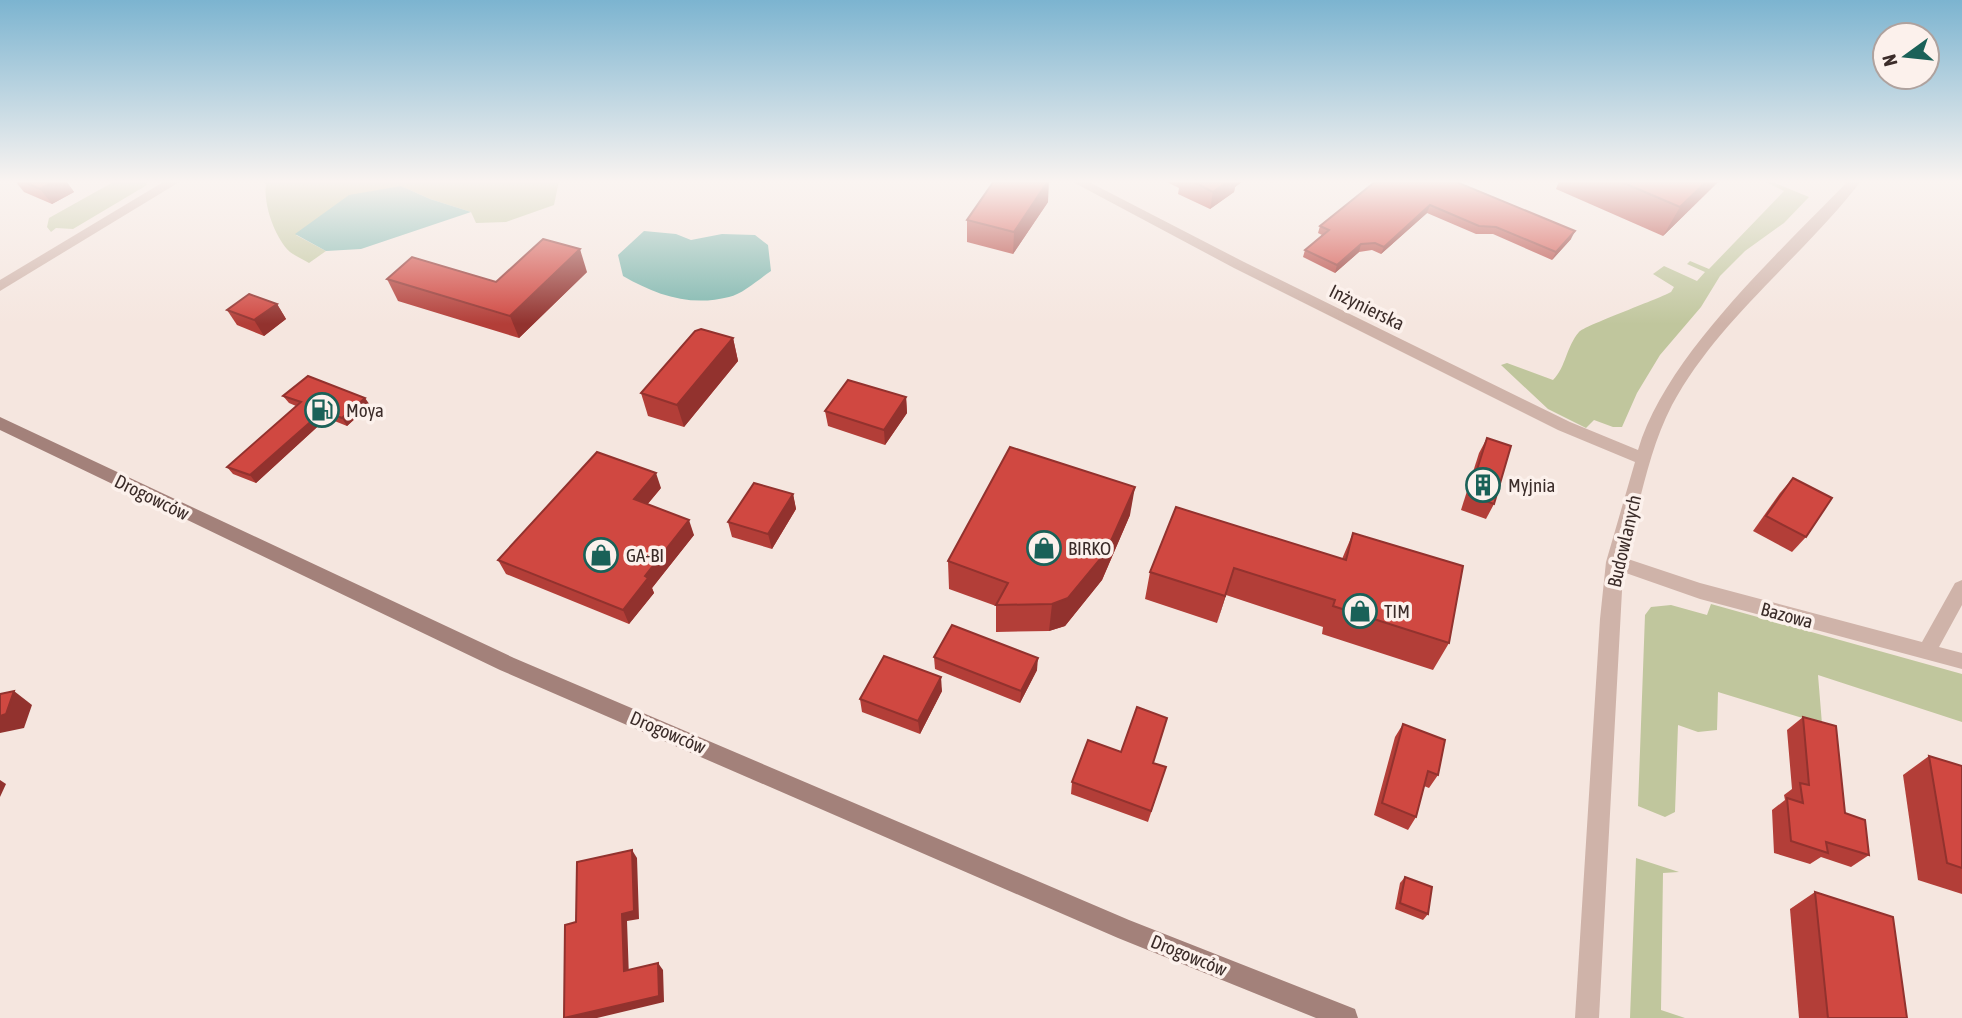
<svg xmlns="http://www.w3.org/2000/svg" width="1962" height="1018" viewBox="0 0 1962 1018" font-family="'Asap Condensed',sans-serif">
	<rect width="100%" height="100%" fill="#f5e6df"/>
	<g fill="#c0c69d">
		<path d="M115 181H146L147 185 73 229 56 228 51 232 47 227 49 218Z"/>
		<path d="M260 181H559L554 205 506 222 476 223 471 212 430 199 401 186 296 235 326 251 309 263C303 259 295 256 290 252 275 238 263 204 266 184Z"/>
		<path d="M1770 181 1809 197 1784 223 1745 251 1720 276 1701 307 1660 355 1637 393 1622 427H1613L1594 420 1586 428 1548 409 1501 365 1507 363 1553 380C1566 367 1566 347 1579 332 1584 326 1656 300 1671 292L1674 287 1653 274 1664 266 1697 281 1705 272 1687 264 1690 261 1709 269 1784 191 1766 182Z"/>
		<path d="M1711 604 1962 674V722L1818 675 1822 724 1718 692 1717 730 1698 732 1678 725 1675 812 1665 817 1638 806 1645 615 1651 607 1671 605 1707 615Z"/>
		<path d="M1636 858 1679 872 1663 873 1661 1010 1685 1018H1630Z"/>
	</g>
	<g fill="#7bb5ac">
		<path d="M401 186 430 199 471 212 361 249 326 251 295 234 349 195Z"/>
		<path d="M644 231 676 234 691 240 722 234 755 235 768 245 771 271C759 279 743 294 729 297 690 307 656 295 623 276L618 255Z"/>
	</g>
	<g fill="none" stroke-linecap="round" stroke-linejoin="round">
		<g fill="#cfb3a9" fill-rule="evenodd">
			<path d="M165 181H181L0 291V280Z"/>
			<path d="M1071 181H1087L1244 262 1570 422 1638 450C1666 355 1779 253 1848 181H1861C1802 258 1719 318 1672 405 1648 451 1639 508 1625 558L1700 583 1922 642 1955 583 1962 580V605L1939 647 1962 653V669L1700 599 1623 572 1599 1018H1575L1600 619 1606 562 1635 462 1558 430 1234 268Z"/>
		</g>
		<path fill="#a3817a" fill-rule="evenodd" d="M0 417 514 658 1129 920 1355 1009 1358 1018H1316L1118 938 500 670 0 430Z"/>
	</g>
	<g fill="#b33e38">
		<path d="M15 181H66L74 192 52 204 24 192Z"/>
		<path d="M1165 181H1243L1235 187 1234 192 1210 209 1178 194 1179 188Z"/>
		<path d="M1376 181 1571 239 1552 260 1493 234H1476L1427 213 1381 254 1372 250 1359 252 1335 273 1303 257 1305 250 1322 235 1318 233 1320 226Z"/>
		<path d="M1559 181H1719L1663 236 1556 189Z"/>
		<path d="M1048 202 1013 254 967 242V220Z"/>
		<path d="M587 272 519 338 398 301 387 279 496 282Z"/>
		<path d="M277 304 286 319 264 336 237 325 227 310Z"/>
		<path d="M733 338 738 361 684 427 648 416 641 393Z"/>
		<path d="M283 396 370 405 347 426 327 418 256 483 233 474 227 467 296 406 289 403Z"/>
		<path d="M906 397 907 413 885 445 828 426 825 411Z"/>
		<path d="M1487 438 1494 504 1486 519 1461 510 1479 453Z"/>
		<path d="M1793 478 1806 537 1792 552 1753 531 1780 493Z"/>
		<path d="M661 488 647 505 694 535 652 588 654 593 629 624 506 574 498 560Z"/>
		<path d="M793 494 796 509 772 549 732 537 728 522Z"/>
		<path d="M1130 515 1102 580 1065 626 1049 631 996 632V606L949 589 948 561Z"/>
		<path d="M1353 533 1449 643 1433 670 1322 634 1323 627 1226 595 1217 623 1145 599 1150 572 1342 559Z"/>
		<path d="M934 657 1037 670 1020 703 935 669Z"/>
		<path d="M942 691 920 734 862 712 860 699Z"/>
		<path d="M1803 717 1845 813 1869 855 1851 867 1821 857 1810 864 1774 853 1772 810 1785 800 1784 795 1792 789 1787 730Z"/>
		<path d="M1167 718 1153 763 1166 767 1148 822 1071 794 1072 782 1121 752Z"/>
		<path d="M1403 724 1438 775 1429 788 1424 786 1416 817 1408 830 1374 815 1395 737Z"/>
		<path d="M1929 756 1962 766V894L1918 880 1903 775Z"/>
		<path d="M1405 877 1428 914 1423 920 1395 909 1400 883Z"/>
		<path d="M1815 892 1907 1018H1799L1790 909Z"/>
	</g>
	<g fill="#92322e">
		<path d="M55 181H66L74 192 52 204 40 189Z"/>
		<path d="M1048 181H1049L1048 202 1013 254 1014 232Z"/>
		<path d="M1228 181H1243L1235 187 1234 192 1210 209 1213 192Z"/>
		<path d="M1707 181H1719L1663 236 1680 207Z"/>
		<path d="M1430 205 1427 213 1381 254 1384 247Z"/>
		<path d="M1575 231 1571 239 1552 260 1556 252Z"/>
		<path d="M1361 244 1359 252 1335 273 1337 265Z"/>
		<path d="M580 249 587 272 519 338 510 316Z"/>
		<path d="M277 304 286 319 264 336 254 320Z"/>
		<path d="M733 338 738 361 684 427 677 405Z"/>
		<path d="M906 397 907 413 885 445 884 430Z"/>
		<path d="M365 398 370 405 347 426 342 418Z"/>
		<path d="M323 411 327 418 256 483 250 475Z"/>
		<path d="M656 473 661 488 639 514 634 499Z"/>
		<path d="M1135 487 1130 515 1102 580 1065 626 1049 631 1052 604Z"/>
		<path d="M793 494 796 509 772 549 768 534Z"/>
		<path d="M689 520 694 535 652 588 654 593 629 624 623 610 645 576Z"/>
		<path d="M1234 568 1226 595 1217 623 1225 596Z"/>
		<path d="M1038 658 1037 670 1020 703 1021 691Z"/>
		<path d="M941 677 942 691 920 734 918 721Z"/>
		<path d="M14 691 32 705 24 728 0 733V716Z"/>
		<path d="M0 780 6 784 0 797Z"/>
		<path d="M632 850 637 858 639 919 627 921 629 978 624 971 622 914Z"/>
		<path d="M658 963 663 970 664 1002 597 1018H564Z"/>
	</g>
	<g fill="#d04841" stroke="#92322e" stroke-width="2">
		<path d="M22 181H55L40 189Z"/>
		<path d="M994 181H1048L1014 232 967 220Z"/>
		<path d="M1192 181H1228L1213 192Z"/>
		<path d="M1376 181H1454L1575 231 1556 252 1496 227 1479 226 1430 205 1384 247 1375 243 1361 244 1337 265 1305 250 1329 230 1320 226Z"/>
		<path d="M1619 181H1707L1680 207Z"/>
		<path d="M543 239 580 249 510 316 387 279 412 257 496 282Z"/>
		<path d="M249 294 277 304 254 320 227 310Z"/>
		<path d="M701 329 733 338 677 405 641 393 695 331Z"/>
		<path d="M308 376 365 398 342 418 323 411 250 475 227 467 301 402 283 396Z"/>
		<path d="M848 380 906 397 884 430 825 411Z"/>
		<path d="M1487 438 1511 446 1494 504 1469 495Z"/>
		<path d="M1010 447 1135 487 1106 552 1068 598 1052 604 996 605 1008 583 948 561Z"/>
		<path d="M597 452 656 473 634 499 689 520 645 576 648 578 623 610 498 560Z"/>
		<path d="M1793 478 1832 498 1806 537 1766 516Z"/>
		<path d="M754 483 793 494 768 534 728 522Z"/>
		<path d="M1176 507 1346 560 1353 533 1463 566 1449 643 1333 606 1335 600 1234 568 1225 596 1150 572Z"/>
		<path d="M952 625 1038 658 1021 691 934 657Z"/>
		<path d="M884 656 941 677 918 721 860 699Z"/>
		<path d="M14 691 6 714 0 716V694Z"/>
		<path d="M1137 707 1167 718 1153 763 1166 767 1151 811 1072 782 1088 740 1121 752Z"/>
		<path d="M1803 717 1836 726 1845 813 1865 820 1869 855 1826 842 1828 853 1791 841 1787 798 1803 803 1800 783 1809 785Z"/>
		<path d="M1403 724 1445 740 1438 775 1428 771 1416 817 1382 803Z"/>
		<path d="M1929 756 1962 766V868L1947 863Z"/>
		<path d="M632 850 634 911 622 914 624 971 658 963 659 996 564 1018 565 925 576 922 577 862Z"/>
		<path d="M1405 877 1432 887 1428 914 1400 903Z"/>
		<path d="M1815 892 1893 917 1907 1018H1828Z"/>
	</g>
	<linearGradient id="sky" x2="0" y2="1"><stop stop-color="#7cb4d0"/><stop offset="0.56" stop-color="#faf4f1"/><stop offset="1" stop-color="#faf4f1" stop-opacity="0"/></linearGradient>
	<rect width="1962" height="324" fill="url(#sky)"/>
	<defs>
		<g id="fuel-ring" transform="scale(1.75)"><circle r="9.5" fill="#fcf1ec" stroke="#1a6158" stroke-width="1.5"/><path d="M-5.5-6h7V0h2V4h1.3V-2.5L3-4.5l.8-.8L6-3V5H2.5V1h-1V6h-7ZM-4.2-4.7v3.2H.2V-4.7Z" fill="#1a6158"/></g>
		<g id="building-ring" transform="scale(1.75)"><circle r="9.5" fill="#fcf1ec" stroke="#1a6158" stroke-width="1.5"/><path d="M-4-6H4V6H1V3H-1V6H-4ZM-2.5-4.3h1.7v1.8h-1.7ZM.8-4.3h1.7v1.8H.8ZM-2.5-1h1.7V.8h-1.7ZM.8-1h1.7V.8H.8Z" fill="#1a6158"/></g>
		<g id="shop-ring" transform="scale(1.75)"><circle r="9.5" fill="#fcf1ec" stroke="#1a6158" stroke-width="1.5"/><path d="M-5-2.5h2.3a2.7 3.5 0 0 1 5.4 0H5L5.5 6h-11ZM-1.5-2.5h3a1.5 2.3 0 0 0-3 0Z" fill="#1a6158"/></g>
	</defs>
	<g fill-rule="evenodd">
		<use href="#fuel-ring" x="322" y="410"/>
		<use href="#building-ring" x="1483" y="485"/>
		<use href="#shop-ring" x="1044" y="548"/>
		<use href="#shop-ring" x="601" y="555"/>
		<use href="#shop-ring" x="1360" y="611"/>
	</g>
	<g text-anchor="middle" stroke-width="7" stroke-linejoin="round" paint-order="stroke">
		<g font-size="19" fill="#3b2c29" stroke="#fcf1ec">
			<text transform="translate(1367 307) rotate(26)" y="7">Inżynierska</text>
			<text transform="translate(152 497) rotate(26)" y="7">Drogowców</text>
			<text transform="translate(1624 541) rotate(-77)" y="7">Budowlanych</text>
			<text transform="translate(1787 615) rotate(15)" y="7">Bazowa</text>
			<text transform="translate(668 732) rotate(23)" y="7">Drogowców</text>
			<text transform="translate(1189 955) rotate(22)" y="7">Drogowców</text>
		</g>
		<g font-size="19" fill="#3b2c29" stroke="#fcf1ec" text-anchor="start">
			<text x="346" y="417">Moya</text>
			<text x="1508" y="492">Myjnia</text>
			<text x="1068" y="555">BIRKO</text>
			<text x="626" y="562">GA-BI</text>
			<text x="1384" y="618">TIM</text>
		</g>
	</g>
	<g transform="translate(1906 56) rotate(255)"><circle r="33" fill="#fcf1ec" stroke="#afa29e" stroke-width="2"/>
	<path d="M0-5L12 26L0 18L-12 26Z" fill="#1a6158"/>
	<text y="-10" font-size="19" font-weight="bold" text-anchor="middle" fill="#3b2c29">N</text>
	</g>
</svg>
